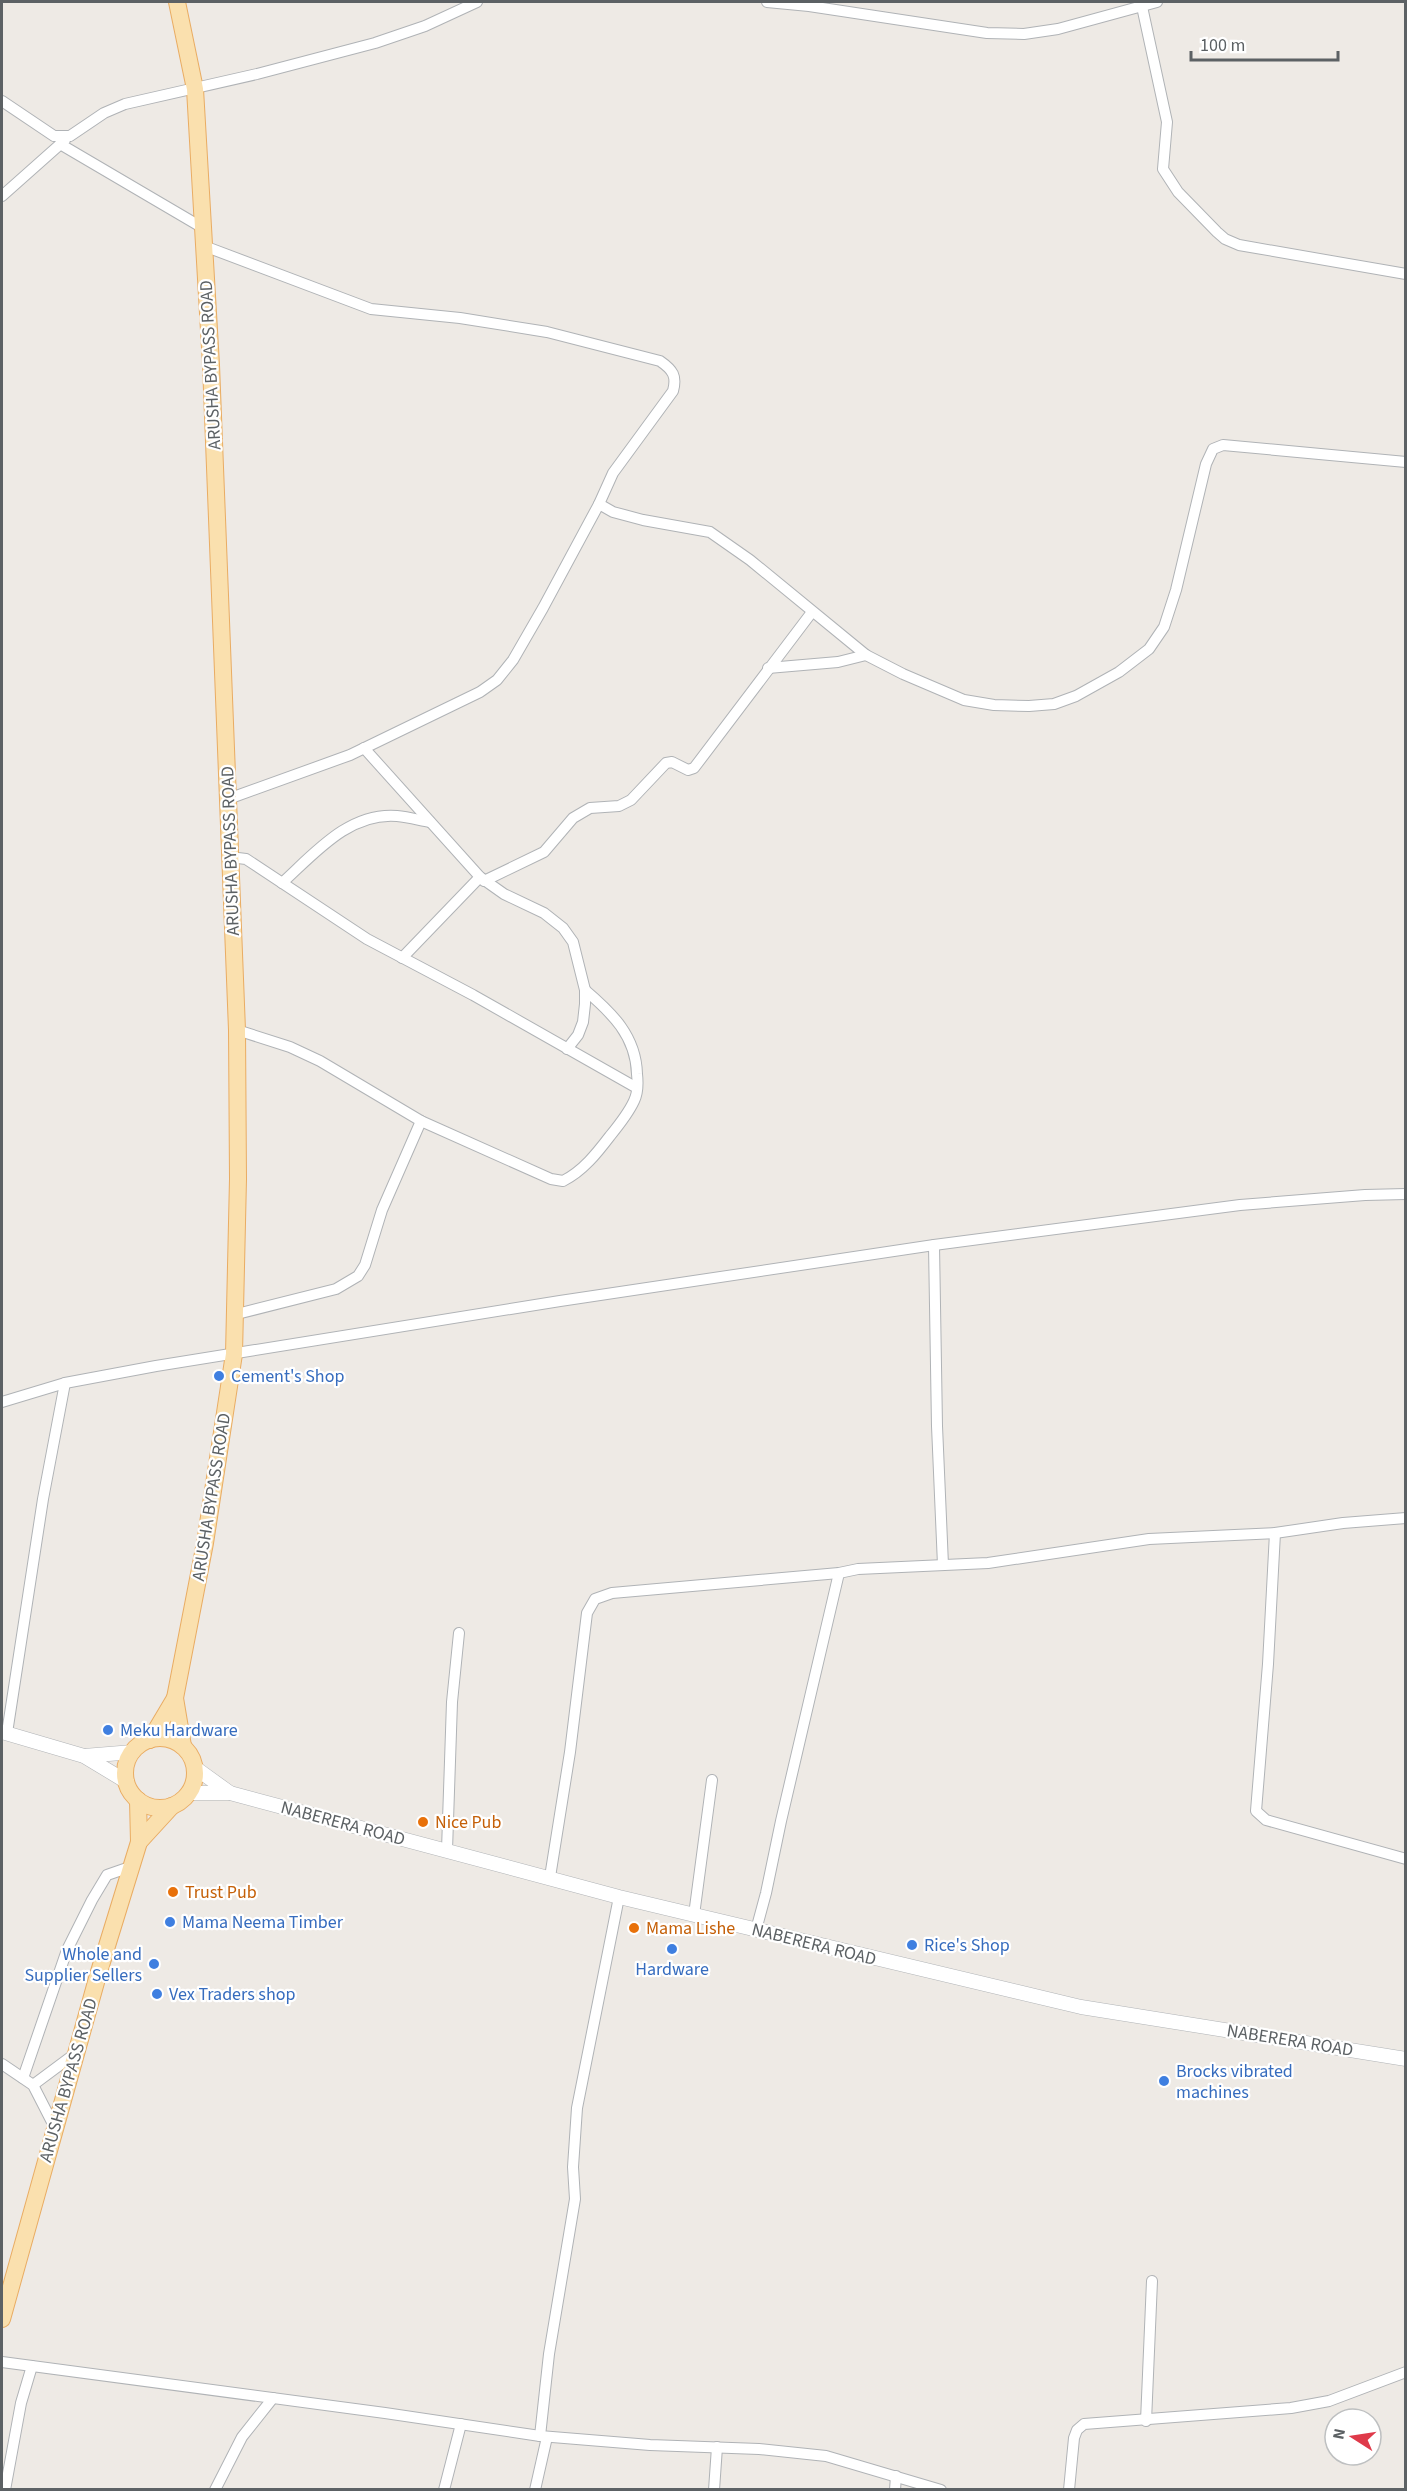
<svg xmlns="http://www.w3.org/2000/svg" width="1407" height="2491" viewBox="0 0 1407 2491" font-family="'Source Sans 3',sans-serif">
	<rect width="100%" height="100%" fill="#eeeae5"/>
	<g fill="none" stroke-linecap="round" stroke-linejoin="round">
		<g stroke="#b0b3b6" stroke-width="12">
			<g id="minor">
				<path d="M767 2 809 6 987 33 1024 34 1058 29 1157 2"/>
				<path d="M1141 2 1167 122 1163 169 1178 192 1217 232 1225 239 1239 245 1406 274"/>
				<path d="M2 101 54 136H70L104 113 125 104 257 74 375 43 425 26 477 2"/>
				<path d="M60 144 203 228"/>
				<path d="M2 196 65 140"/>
				<path d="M204 246 371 309 460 318 547 332 660 361C673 370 677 376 673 391L613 473 599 504 613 512 643 520 710 532 750 560 866 655 903 674 964 700 994 705 1029 706 1054 704 1076 696 1119 672 1149 649 1164 627 1176 590 1206 464 1213 449 1223 445 1406 462"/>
				<path d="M768 668 838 662 866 655"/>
				<path d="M364 748 480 877 504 894 544 913 563 928 573 942 585 990V1004L583 1022 578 1035 567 1049"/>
				<path d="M228 799 350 755 480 692 497 680 513 660 543 608 599 504"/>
				<path d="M230 857 246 859 367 939 473 995 637 1088"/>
				<path d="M484 881 544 852 573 818 590 808 619 806 631 800 666 763 672 762 688 770 694 768 812 612"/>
				<path d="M282 883C315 853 349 812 397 816 408 817 419 820 430 822"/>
				<path d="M402 958 480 877"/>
				<path d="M237 1030 290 1047 320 1061 421 1121 551 1179 563 1181C583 1171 597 1153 610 1136 619 1125 628 1114 634 1101 638 1093 638 1083 637 1074 636 1036 612 1013 585 990"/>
				<path d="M934 1245 937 1426 943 1565"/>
				<path d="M233 1315 336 1289 358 1276 365 1265 382 1210 421 1121"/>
				<path d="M2 1402 65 1383 156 1366 560 1301 934 1245 1240 1205 1365 1195 1406 1194"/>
				<path d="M1275 1533 1268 1664 1256 1811 1266 1820 1406 1859"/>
				<path d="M7 1733 43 1499 65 1383"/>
				<path d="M447 1850 452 1702 459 1633"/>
				<path d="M550 1877 570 1752 587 1613 595 1599 612 1593 839 1573 858 1569 988 1563 1149 1539 1275 1533 1343 1523 1406 1518"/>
				<path d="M694 1915 712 1780"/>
				<path d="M756 1930 766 1893 781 1821 839 1573"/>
				<path d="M2 2064 33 2085 54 2126"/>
				<path d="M23 2078 67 1950 92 1900 107 1875 130 1867"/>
				<path d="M33 2085 76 2053"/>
				<path d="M2 2362 385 2413 540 2436 650 2445 759 2449 826 2456 941 2490"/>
				<path d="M1146 2421 1152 2281"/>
				<path d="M540 2436 549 2354 575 2199 573 2167 577 2108 619 1897"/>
				<path d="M5 2490 21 2403 32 2366"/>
				<path d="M215 2490 242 2437 273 2398"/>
				<path d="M444 2490 461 2424"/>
				<path d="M535 2490 547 2437"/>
				<path d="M714 2490 717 2447"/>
				<path d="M895 2490 896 2476"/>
				<path d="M1069 2490 1074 2438 1077 2430 1084 2424 1291 2408 1329 2401 1406 2372"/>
			</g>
		</g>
		<g stroke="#b0b3b6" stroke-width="15">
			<g id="tertiary">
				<path d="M2 1732 84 1756 127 1782"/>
				<path d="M84 1756 133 1752"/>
				<path d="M194 1767 230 1793"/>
				<path d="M188 1793H230L619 1897 1081 2007 1406 2059"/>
			</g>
		</g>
		<g stroke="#e9ac63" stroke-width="18">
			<g id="primary">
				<path d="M177 2 195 89 211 365 237 1030 238 1179 234 1354 205 1543 175 1698 183 1746"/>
				<circle cx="160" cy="1773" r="35"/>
				<path d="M150 1740 175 1698"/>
				<path d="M139 1842 172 1806"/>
				<path d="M2 2319 98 1975 139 1842 138 1800"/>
			</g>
		</g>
		<use href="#minor" stroke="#fff" stroke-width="10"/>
		<use href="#tertiary" stroke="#fff" stroke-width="14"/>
		<use href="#primary" stroke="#fae0ae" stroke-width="16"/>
	</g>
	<g fill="#3f7fe0" stroke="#fff" stroke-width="2">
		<circle cx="219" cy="1376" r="6"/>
		<circle cx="108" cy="1730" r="6"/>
		<circle cx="170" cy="1922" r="6"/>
		<circle cx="912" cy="1945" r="6"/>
		<circle cx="672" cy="1949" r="6"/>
		<circle cx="154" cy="1964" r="6"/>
		<circle cx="157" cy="1994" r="6"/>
		<circle cx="1164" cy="2081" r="6"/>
	</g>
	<g fill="#e8710a" stroke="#fff" stroke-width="2">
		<circle cx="423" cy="1822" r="6"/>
		<circle cx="173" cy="1892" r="6"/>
		<circle cx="634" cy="1928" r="6"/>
	</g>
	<g text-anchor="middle" stroke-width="4.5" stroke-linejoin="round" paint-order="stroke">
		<g font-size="18" fill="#5c6164" stroke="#fff">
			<text transform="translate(210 365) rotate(-93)" y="6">ARUSHA BYPASS ROAD</text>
			<text transform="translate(230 851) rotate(-92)" y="6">ARUSHA BYPASS ROAD</text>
			<text transform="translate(211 1497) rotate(-81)" y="6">ARUSHA BYPASS ROAD</text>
			<text transform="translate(343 1823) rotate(15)" y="6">NABERERA ROAD</text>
			<text transform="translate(814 1944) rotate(14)" y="6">NABERERA ROAD</text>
			<text transform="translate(1290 2040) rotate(9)" y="6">NABERERA ROAD</text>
			<text transform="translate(68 2080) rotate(-74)" y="6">ARUSHA BYPASS ROAD</text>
		</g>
		<g font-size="18" fill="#366cbe" stroke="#fff" text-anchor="start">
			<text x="231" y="1382">Cement's Shop</text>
			<text x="120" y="1736">Meku Hardware</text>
			<text x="182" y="1928">Mama Neema Timber</text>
			<text x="924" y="1951">Rice's Shop</text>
			<text x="142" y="1960" text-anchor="end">Whole and<tspan x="142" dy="21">Supplier Sellers</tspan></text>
			<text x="672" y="1975" text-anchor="middle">Hardware</text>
			<text x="169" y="2000">Vex Traders shop</text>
			<text x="1176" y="2077">Brocks vibrated<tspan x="1176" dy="21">machines</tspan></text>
		</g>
		<g font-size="18" fill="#c56008" stroke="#fff" text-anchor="start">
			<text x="435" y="1828">Nice Pub</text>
			<text x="185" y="1898">Trust Pub</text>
			<text x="646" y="1934">Mama Lishe</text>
		</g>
	</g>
	<rect width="1407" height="2491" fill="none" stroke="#5c6164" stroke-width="6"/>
	<g transform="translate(1353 2437) rotate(282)"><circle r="28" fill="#ffffff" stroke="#bec0c1" stroke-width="1.5"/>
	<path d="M0-4.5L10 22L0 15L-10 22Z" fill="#df3a4a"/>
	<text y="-9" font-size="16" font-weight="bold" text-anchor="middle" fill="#5c6164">N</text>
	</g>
	<path d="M1191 51v9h147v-9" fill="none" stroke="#5c6164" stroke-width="3"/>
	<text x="1200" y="51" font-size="18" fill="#5c6164" stroke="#ffffff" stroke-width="4.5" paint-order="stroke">100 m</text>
</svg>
